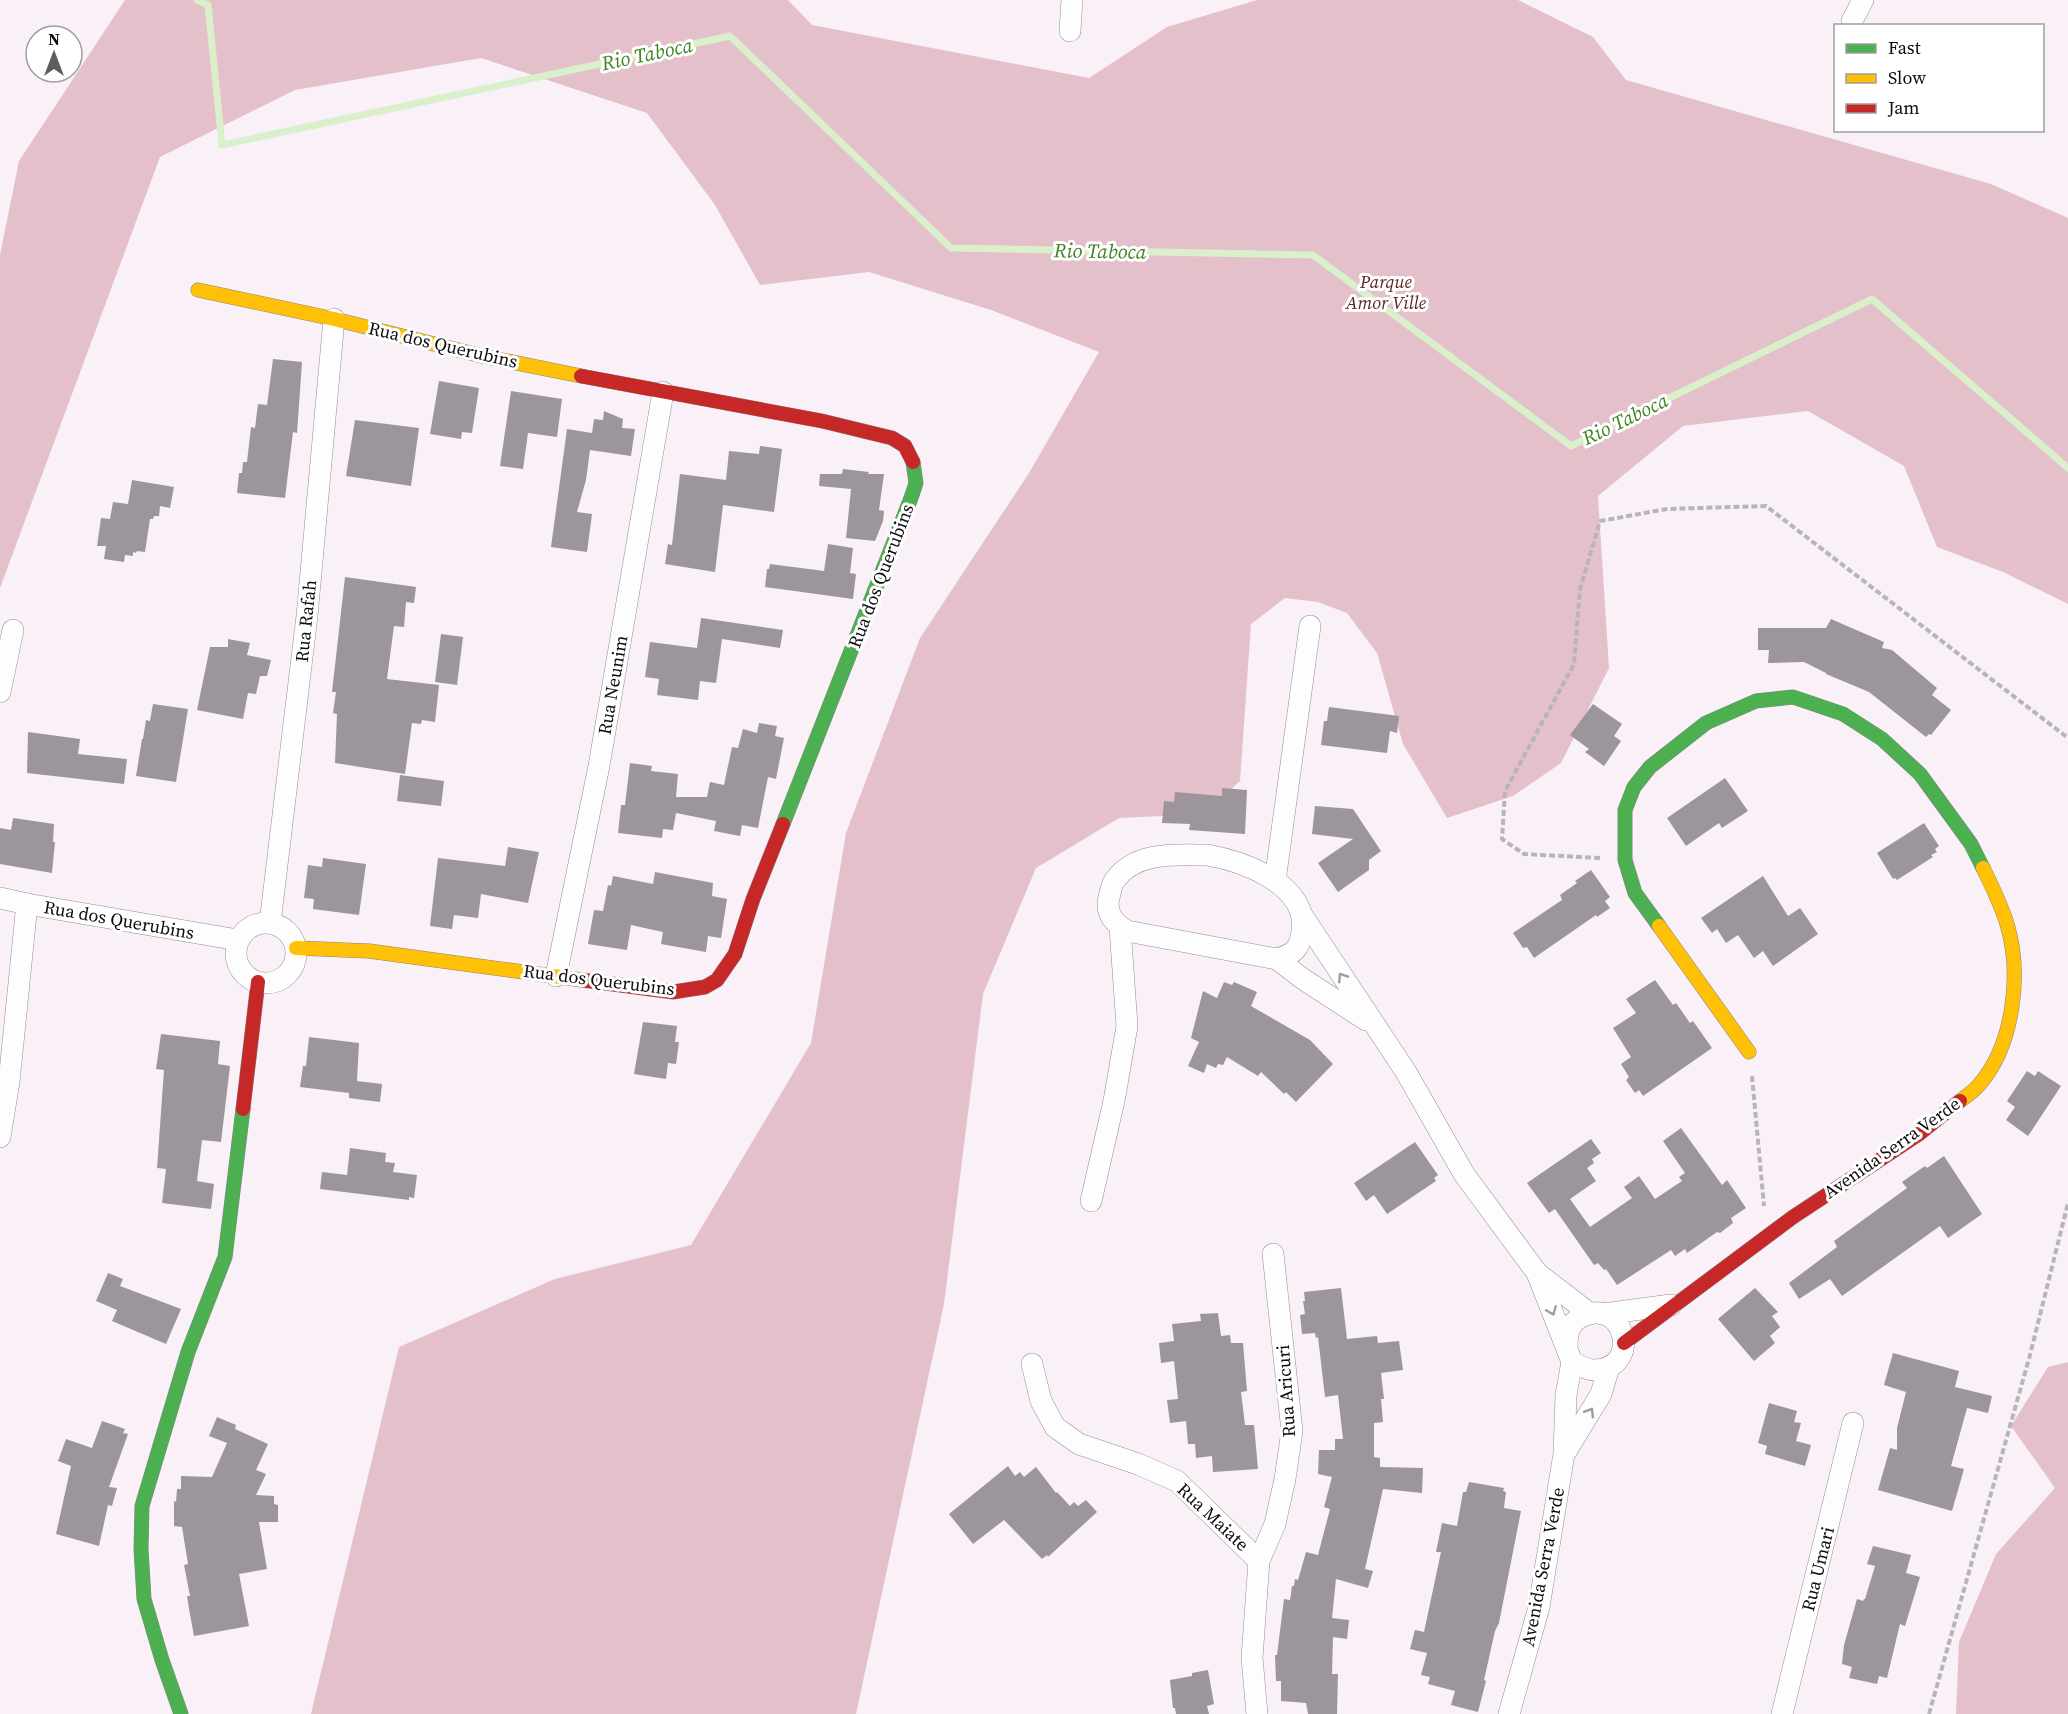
<svg xmlns="http://www.w3.org/2000/svg" width="2068" height="1714" viewBox="0 0 2068 1714" font-family="'Source Serif 4',serif">
	<rect width="100%" height="100%" fill="#f9f0f8"/>
	<g fill="#e4c1ca">
		<path d="M125 0H788L812 25 1089 78 1167 27 1257 0H1518L1593 37 1626 80 1991 184 2068 218V604L2003 572 1937 547 1904 466 1808 411 1683 426 1598 496 1609 668 1561 763 1513 796 1447 818 1403 744 1377 653 1347 613 1318 602 1285 598 1251 624 1240 781 1204 814 1119 818 1036 868 983 994 944 1304 856 1714H311L399 1347 555 1279 691 1245 811 1043 846 833 920 638 1029 473 1099 352 991 310 869 272 760 285 715 205 647 113 481 58 295 90 160 157 0 588V255L19 161Z"/>
		<path d="M2068 1362V1714H1956L1959 1642 1996 1554 2055 1488 2011 1426 2048 1367Z"/>
	</g>
	<g fill="none" stroke-linecap="round" stroke-linejoin="round">
		<path stroke="#d9f0ca" stroke-width="7" d="M197 0 208 5 222 145 730 36 951 248 1313 255 1571 446 1872 299 2068 468"/>
	</g>
	<g fill="#9c969c">
		<path d="M273 359 302 362 297 433 293 432 285 498 237 493 239 473H242L243 462H247L251 427 255 428 258 404 267 405Z"/>
		<path d="M439 381 479 388 472 433 462 432 461 439 430 434Z"/>
		<path d="M511 391 562 399 557 437 528 433 523 469 500 466Z"/>
		<path d="M604 411 623 419 622 428 635 429 631 456 590 450 586 480 577 512 592 514 587 552 551 547 567 429 592 433 594 419 603 420Z"/>
		<path d="M355 420 419 428 411 486 346 476Z"/>
		<path d="M760 446 782 449 774 512 723 505 715 572 665 564 668 544 672 545 680 474 726 480 729 451 759 454Z"/>
		<path d="M843 469 869 472 868 474H884L879 510 884 511 883 521 875 541 846 538 851 489 819 486 820 474H842Z"/>
		<path d="M132 480 174 487 170 508 160 506 159 516H154L153 519H150L145 552 137 551 136 553 133 552V556L125 555 124 562 104 559 106 546H97L101 518 110 519 113 502 128 504Z"/>
		<path d="M828 544 853 548 850 573 856 574 853 599 765 587 767 569H769L770 564 824 571Z"/>
		<path d="M345 577 416 587 414 603 406 602 404 627 394 626 387 679 439 685 435 722 422 720 421 724 412 723 405 774 335 763 337 714 333 713 336 692H332Z"/>
		<path d="M701 618 783 630 780 648 722 639 716 683 700 681 698 700 657 695 659 679 645 677 650 642 697 648Z"/>
		<path d="M1831 619 1884 642 1882 648 1892 650 1937 688 1932 695 1951 710 1931 735 1929 734 1926 737 1869 692 1826 674V673L1804 662 1768 663 1769 650H1758V628H1826Z"/>
		<path d="M441 634 463 637 457 685 435 682Z"/>
		<path d="M228 639 250 643 247 655 271 660 267 676H260L256 694 248 693 243 719 197 710 210 647H228Z"/>
		<path d="M153 704 188 709 176 782 136 776 142 739H143L146 720 150 721Z"/>
		<path d="M1593 704 1622 724 1614 736 1621 741 1604 766 1585 752 1589 749 1570 735Z"/>
		<path d="M1329 707 1399 716 1397 733 1390 731 1387 753 1321 745 1324 721H1327Z"/>
		<path d="M759 723 777 726 775 736 784 738 776 779 768 777 758 828 742 825 740 836 714 831 716 821 676 813 673 830 663 829 662 838 618 833 621 805H625L630 763 652 766 651 771 678 774 676 797H707L710 782 724 785 732 747 738 748 743 729 757 733Z"/>
		<path d="M28 732 80 739 78 754 127 759 124 784 27 773Z"/>
		<path d="M400 775 444 781 441 806 397 801Z"/>
		<path d="M1725 778 1748 811 1722 828 1719 823 1686 846 1667 818Z"/>
		<path d="M1222 788 1247 790 1245 834 1189 830 1190 824 1162 823 1164 801 1174 802 1175 792 1222 796Z"/>
		<path d="M1315 806 1353 809 1381 851 1369 860V870L1338 892 1318 863 1353 839 1312 834Z"/>
		<path d="M13 818 54 824 53 842H55L52 873 0 864V828L11 830Z"/>
		<path d="M1924 823 1939 846 1935 849 1937 852 1931 855 1933 857 1897 880 1895 878 1893 879 1877 853Z"/>
		<path d="M508 847 539 852 528 903 481 894 478 918 454 915 452 929 430 926 438 858 505 866Z"/>
		<path d="M323 858 366 864 359 915 313 909 314 899 304 898 308 865 322 867Z"/>
		<path d="M1591 870 1610 897 1605 901 1610 908 1597 917 1596 915 1534 958 1527 947 1523 948 1513 933 1562 900 1560 895 1577 883 1575 881Z"/>
		<path d="M655 872 713 883 712 896 727 899 721 938 708 936 706 952 661 944 663 932 631 925 627 950 588 944 594 910 603 911 608 885 611 886 613 876 653 884Z"/>
		<path d="M1763 876 1788 916 1800 908 1818 934 1773 966 1763 951 1754 958 1738 935 1726 943 1717 929 1712 933 1701 918Z"/>
		<path d="M1655 980 1673 1005 1676 1003 1690 1023 1693 1021 1712 1048 1643 1096 1639 1090 1635 1093 1626 1080 1629 1077 1621 1064 1631 1057 1613 1028 1636 1013 1626 999Z"/>
		<path d="M1224 982 1232 985 1234 982 1257 992 1251 1006 1310 1040 1333 1064 1296 1102 1286 1092 1284 1094 1261 1072 1258 1076 1227 1057 1223 1065 1218 1064 1216 1068 1207 1064 1204 1073 1188 1066 1199 1042 1191 1038 1203 991 1217 998Z"/>
		<path d="M643 1022 677 1026 675 1042H679L676 1064 668 1063 666 1079 634 1074Z"/>
		<path d="M161 1034 220 1041 218 1064 230 1066 221 1142 202 1140 197 1181 214 1184 211 1209 162 1203 166 1169 157 1168 164 1070 156 1069Z"/>
		<path d="M309 1037 359 1043 357 1081 382 1084 380 1102 349 1098V1093L300 1087 303 1066H306Z"/>
		<path d="M2027 1071 2035 1076 2038 1071 2061 1086 2028 1136 2006 1120 2015 1107 2007 1101Z"/>
		<path d="M1681 1128 1722 1185 1727 1180 1746 1208 1731 1218 1733 1223 1720 1233 1717 1232 1687 1253 1685 1249 1675 1256 1671 1250 1617 1285 1606 1269 1604 1270 1598 1263 1594 1265 1555 1209 1549 1213 1527 1183 1591 1139 1601 1153 1592 1159 1594 1163 1587 1168 1596 1181 1570 1199 1590 1227 1632 1198 1624 1187 1639 1176 1655 1199 1682 1181 1679 1177 1685 1173 1663 1141Z"/>
		<path d="M1415 1142 1438 1175 1434 1178 1436 1181 1387 1214 1374 1195 1366 1201 1354 1183Z"/>
		<path d="M350 1148 386 1153 385 1162 395 1163 393 1172 417 1175 414 1198 409 1197V1200L320 1189 322 1172 347 1175Z"/>
		<path d="M1944 1156 1982 1214 1948 1238 1940 1226 1842 1296 1830 1279 1799 1299 1789 1283 1837 1247 1834 1241 1907 1188 1902 1182 1925 1166 1927 1168Z"/>
		<path d="M108 1273 123 1279 120 1286 181 1309 166 1344 112 1321 117 1310 96 1301Z"/>
		<path d="M1341 1288 1347 1339 1377 1336 1378 1343 1399 1341 1403 1370 1381 1373 1384 1399H1381L1383 1422 1374 1423V1457L1380 1458V1467L1423 1468 1422 1493 1383 1489 1365 1569 1373 1571 1368 1588 1336 1579 1332 1618 1349 1620 1347 1639 1333 1637 1332 1674H1338L1337 1714H1308L1306 1703 1281 1701V1681H1276L1275 1655H1277L1284 1599 1290 1600 1292 1586H1294L1295 1579 1298 1580 1306 1552 1318 1555 1330 1509 1324 1507 1332 1477 1318 1474 1319 1450H1335V1439H1343L1338 1395 1325 1397 1318 1337 1316 1338 1315 1333 1302 1334 1300 1315 1305 1314 1303 1301H1305L1304 1292Z"/>
		<path d="M1755 1288 1778 1312 1772 1316 1780 1327 1770 1336 1775 1343 1754 1361 1718 1319Z"/>
		<path d="M1218 1313 1221 1336 1230 1335 1231 1343H1243L1247 1391 1241 1392 1245 1425H1254L1258 1469 1213 1472 1212 1456 1196 1458 1195 1444H1188L1186 1421 1170 1423 1167 1400 1178 1399 1174 1361 1161 1363 1159 1343 1174 1341 1172 1324 1201 1321 1200 1314Z"/>
		<path d="M1893 1353 1959 1371 1955 1387 1992 1396 1988 1413 1967 1408 1951 1466 1964 1469 1952 1511 1878 1490 1890 1448 1897 1450V1428L1906 1392 1884 1385Z"/>
		<path d="M1769 1403 1797 1411 1794 1422 1801 1423 1796 1441 1811 1445 1805 1466 1765 1454 1767 1446 1758 1443Z"/>
		<path d="M217 1417 236 1425 235 1429 268 1444 256 1470 266 1474 256 1495 274 1496V1504L278 1505V1522H259L267 1569 239 1574 249 1626 194 1636 189 1609 187 1596H190L184 1565 188 1564 182 1527 174 1526V1501L176 1502 177 1489H181V1476L212 1477 227 1443 209 1436Z"/>
		<path d="M102 1421 125 1429 123 1433 128 1434 109 1487 117 1488 112 1506 108 1505 99 1546 56 1534 71 1466 58 1461 66 1439 92 1448Z"/>
		<path d="M1008 1466 1015 1476 1020 1472 1024 1477 1036 1467 1056 1493 1057 1492 1070 1506 1074 1502 1078 1506 1086 1500 1097 1512 1048 1557 1047 1555 1042 1559 1004 1520 973 1544 949 1514Z"/>
		<path d="M1469 1482 1504 1488 1503 1491 1506 1492 1504 1508 1521 1511 1499 1623 1495 1631 1484 1680 1486 1681 1478 1712 1451 1705 1455 1691 1428 1684 1430 1677 1421 1675 1427 1653 1410 1649 1415 1630 1424 1632 1441 1552H1436L1442 1523 1457 1526 1463 1492H1466Z"/>
		<path d="M1873 1546 1911 1555 1906 1573 1920 1577 1905 1626 1900 1624 1887 1678 1879 1676 1877 1684 1849 1678 1852 1667 1842 1664 1844 1645 1857 1599 1863 1601 1864 1599H1865L1875 1566 1867 1564Z"/>
		<path d="M1208 1670 1214 1704 1207 1706 1209 1714H1176L1175 1708H1173L1170 1680 1192 1676V1673Z"/>
	</g>
	<g fill="none" stroke-linecap="round" stroke-linejoin="round">
		<g stroke="#938f92" stroke-width="22">
			<g id="street">
				<path d="M1852 21 1863 0"/>
				<path d="M1070 31 1072 0"/>
				<path d="M0 692 13 630"/>
				<path d="M1207 855C1243 861 1309 885 1302 931 1300 949 1294 954 1277 959L1127 931C1115 924 1105 914 1109 897 1111 892 1111 884 1115 880 1136 851 1176 855 1207 855Z"/>
				<path d="M1275 881 1310 626"/>
				<path d="M0 898 27 904 238 940"/>
				<path d="M1302 915 1406 1072 1464 1174 1537 1273 1572 1362C1579 1365 1587 1370 1594 1370 1644 1369 1624 1295 1581 1317 1568 1324 1567 1335 1567 1348"/>
				<path d="M270 923 307 616 334 319"/>
				<circle cx="266" cy="953" r="30"/>
				<path d="M1277 959 1303 979 1366 1020"/>
				<path d="M556 976 599 766 663 392"/>
				<path d="M0 1137 9 1082 27 904"/>
				<path d="M1091 1201 1114 1101 1127 1026 1120 927"/>
				<path d="M1537 1273 1589 1313"/>
				<path d="M1603 1314 1671 1305"/>
				<path d="M1032 1364 1041 1401 1055 1427 1079 1444 1138 1464 1177 1481 1259 1561"/>
				<path d="M1565 1453 1601 1394 1609 1367"/>
				<path d="M1257 1714 1252 1658 1259 1561 1275 1524 1285 1479 1292 1431 1273 1254"/>
				<path d="M1509 1714 1539 1607 1564 1454 1566 1395 1572 1362"/>
				<path d="M1782 1714 1853 1423"/>
			</g>
		</g>
		<g stroke="#898589" stroke-width="15">
			<g id="fast">
				<path d="M783 824 911 498 916 483 913 462"/>
				<path d="M1659 926 1635 893 1625 860V810L1634 787 1650 767 1706 723 1756 701 1793 697 1843 714 1882 739 1920 774 1971 844 1983 868"/>
				<path d="M181 1714 162 1660 144 1599 141 1549 142 1506 188 1352 225 1257 243 1109"/>
			</g>
		</g>
		<g stroke="#898589" stroke-width="15">
			<g id="slow">
				<path d="M198 290 334 319 482 356 581 376"/>
				<path d="M1659 926 1749 1052"/>
				<path d="M296 948 369 951 582 980"/>
				<path d="M1960 1101C1966 1096 1973 1092 1978 1086 2014 1046 2022 974 2007 924 2001 905 1992 886 1983 868"/>
			</g>
		</g>
		<g stroke="#898589" stroke-width="15">
			<g id="jam">
				<path d="M581 376 822 421 892 438 905 446 913 462"/>
				<path d="M582 980 673 992 705 987 717 980 735 954 753 899 783 824"/>
				<path d="M243 1109 258 982"/>
				<path d="M1624 1343 1793 1217 1919 1134 1960 1101"/>
			</g>
		</g>
		<g stroke="#b7b5b7" stroke-width="4" stroke-dasharray="6 3" stroke-linecap="butt">
			<path d="M1600 858 1524 854 1502 839 1505 791 1574 664 1580 589 1600 521 1667 509 1766 506 2068 738"/>
			<path d="M1752 1076 1764 1206"/>
			<path d="M1929 1714 2030 1355 2068 1203"/>
		</g>
		<use href="#street" stroke="#fefdfe" stroke-width="21"/>
		<use href="#fast" stroke="#4caf50" stroke-width="14"/>
		<use href="#slow" stroke="#ffc107" stroke-width="14"/>
		<use href="#jam" stroke="#c62828" stroke-width="14"/>
	</g>
	<defs><path id="oneway-chevron" d="M-2-3.5L2.5 0L-2 3.5" fill="none" stroke-width="1.6" stroke-linecap="round" stroke-linejoin="round" transform="scale(1.5)"/></defs>
	<g stroke="#9d9d9d">
		<use href="#oneway-chevron" transform="translate(1342 977) rotate(-123)"/>
		<use href="#oneway-chevron" transform="translate(1552 1311) rotate(68)"/>
		<use href="#oneway-chevron" transform="translate(1590 1412) rotate(-58)"/>
	</g>
	<g text-anchor="middle" stroke-width="6" stroke-linejoin="round" paint-order="stroke">
		<g font-size="18" font-style="italic" fill="#5d2623" stroke="#fff">
			<text x="1386" y="288">Parque<tspan x="1386" dy="21">Amor Ville</tspan></text>
		</g>
		<g font-size="18" fill="#0c0c0c" stroke="#fff">
			<text transform="translate(443 345) rotate(13)" y="6">Rua dos Querubins</text>
			<text transform="translate(881 576) rotate(-69)" y="6">Rua dos Querubins</text>
			<text transform="translate(306 621) rotate(-84)" y="6">Rua Rafah</text>
			<text transform="translate(613 685) rotate(-80)" y="6">Rua Neunim</text>
			<text transform="translate(119 920) rotate(10)" y="6">Rua dos Querubins</text>
			<text transform="translate(599 980) rotate(7)" y="6">Rua dos Querubins</text>
			<text transform="translate(1892 1148) rotate(-35)" y="6">Avenida Serra Verde</text>
			<text transform="translate(1286 1391) rotate(-94)" y="6">Rua Aricuri</text>
			<text transform="translate(1213 1517) rotate(43)" y="6">Rua Maiate</text>
			<text transform="translate(1543 1567) rotate(-79)" y="6">Avenida Serra Verde</text>
			<text transform="translate(1818 1569) rotate(-76)" y="6">Rua Umari</text>
		</g>
		<g font-size="20" font-style="italic" fill="#3d841f" stroke="#fff">
			<text transform="translate(647 54) rotate(-12)" y="7">Rio Taboca</text>
			<text transform="translate(1100 251) rotate(1)" y="7">Rio Taboca</text>
			<text transform="translate(1625 419) rotate(-26)" y="7">Rio Taboca</text>
		</g>
	</g>
	<rect x="1834" y="24" width="210" height="108" fill="#ffffff" stroke="#9e9e9e" stroke-width="1.5"/>
	<rect x="1846" y="44" width="30" height="9" fill="#4caf50" stroke="#9e9e9e" stroke-width="1.5"/>
	<text x="1888" y="54" font-size="18" fill="#0c0c0c">Fast</text>
	<rect x="1846" y="74" width="30" height="9" fill="#ffc107" stroke="#9e9e9e" stroke-width="1.5"/>
	<text x="1888" y="84" font-size="18" fill="#0c0c0c">Slow</text>
	<rect x="1846" y="104" width="30" height="9" fill="#c62828" stroke="#9e9e9e" stroke-width="1.5"/>
	<text x="1888" y="114" font-size="18" fill="#0c0c0c">Jam</text>
	<g transform="translate(54 54)"><circle r="28" fill="#ffffff" stroke="#9e9e9e" stroke-width="1.5"/>
	<path d="M0-4.5L10 22L0 15L-10 22Z" fill="#5f5c5f"/>
	<text y="-9" font-size="16" font-weight="bold" text-anchor="middle" fill="#0c0c0c">N</text>
	</g>
</svg>
